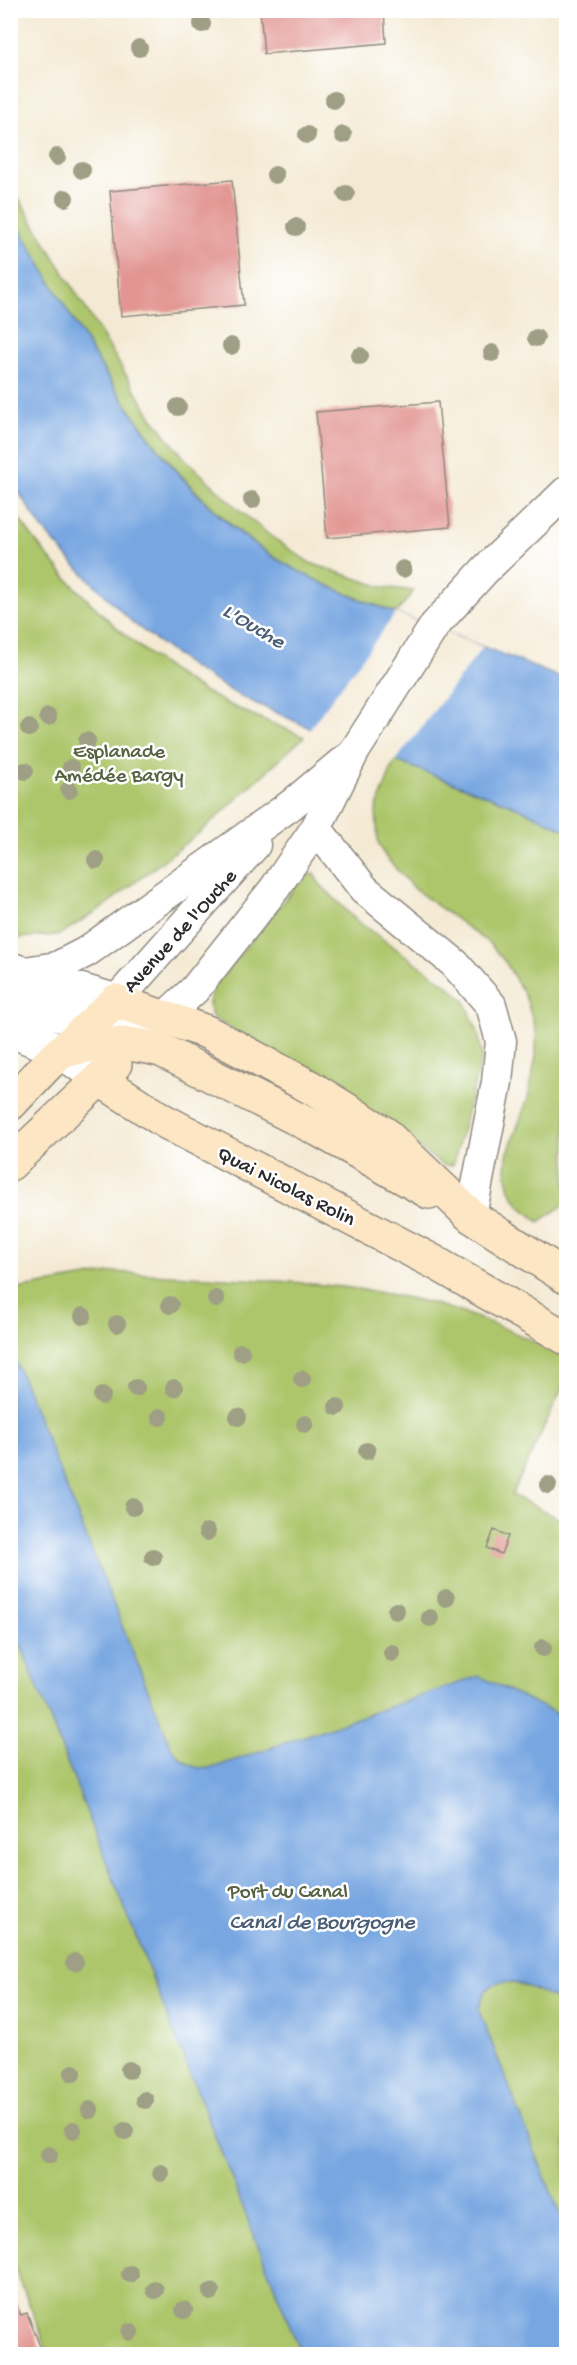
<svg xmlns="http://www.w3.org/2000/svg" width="577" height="2365" viewBox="0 0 577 2365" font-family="'Gochi Hand',sans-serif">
	<rect width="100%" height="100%" fill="#fff"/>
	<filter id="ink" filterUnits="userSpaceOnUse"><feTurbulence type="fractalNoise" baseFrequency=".0167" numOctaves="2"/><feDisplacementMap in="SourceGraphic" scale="12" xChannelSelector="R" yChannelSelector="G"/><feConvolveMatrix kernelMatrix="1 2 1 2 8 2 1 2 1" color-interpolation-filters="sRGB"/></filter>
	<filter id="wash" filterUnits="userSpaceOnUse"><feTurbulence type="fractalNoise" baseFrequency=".008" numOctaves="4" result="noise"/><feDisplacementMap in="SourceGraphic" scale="24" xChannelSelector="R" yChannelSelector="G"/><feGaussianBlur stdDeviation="1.35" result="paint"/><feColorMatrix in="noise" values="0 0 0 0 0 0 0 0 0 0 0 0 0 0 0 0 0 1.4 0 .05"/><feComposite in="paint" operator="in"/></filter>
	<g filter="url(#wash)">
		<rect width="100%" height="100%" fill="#f4ead4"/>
		<g fill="#adc66c" stroke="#6c784c" stroke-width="1.5">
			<path d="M11 186 151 416 185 459 238 509 269 535 310 563 382 587 414 591 396 613C355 597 312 582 275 558 151 476 85 337 11 214Z"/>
			<path d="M11 507C62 583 142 661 224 702 250 715 278 725 304 737L204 829 102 908 59 935 17 938 10 937Z"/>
			<path d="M395 760 517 807 566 830V1203L539 1222 519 1205 510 1190 506 1171 507 1155 528 1098 536 1056V1030L525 996 506 963 490 944 413 888 385 856 378 842 376 809Z"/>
			<path d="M314 874 319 883 357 921 449 986 465 1001 478 1032 482 1056 453 1165H442L383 1120 212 1017 209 1004 212 989 304 876Z"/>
			<path d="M116 1272C217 1279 333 1278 430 1303 478 1315 522 1336 566 1356V1380L512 1495 566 1522V2354H49L11 2258V1290Z"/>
		</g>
		<g fill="#77a6e1" stroke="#516886" stroke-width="1.5">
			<path d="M11 214C84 334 153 483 277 559 320 585 367 602 414 620 465 640 516 659 566 680V830L517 807 310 728 240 696 193 668 134 624 70 560 41 527 11 480Z"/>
			<path d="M10 1348 171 1747C182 1763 196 1772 215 1767L479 1676 566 1718V2004C539 1992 485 1958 479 2011L566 2230V2354H301L11 1620Z"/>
		</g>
		<path fill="#f4ead4" d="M396 613 483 647 394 763 308 731Z"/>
		<g id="blocks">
			<g fill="#e29592">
				<path d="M260 10H384L386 43 264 54Z"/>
				<path d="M232 180 244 305 121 316 110 191Z"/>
				<path d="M438 402 450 527 327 538 316 412Z"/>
				<path d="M494 1530 508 1536 501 1554 487 1548Z"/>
				<path d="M10 2258 16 2272 10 2275Z"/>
				<path d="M10 2290 21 2315 27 2313 43 2354H10Z"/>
			</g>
		</g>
	</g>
	<g filter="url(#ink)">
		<use href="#blocks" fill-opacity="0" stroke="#908a80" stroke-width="1.5"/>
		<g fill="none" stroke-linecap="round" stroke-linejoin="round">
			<g stroke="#908a80" stroke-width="33">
				<g id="minor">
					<path d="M316 828 364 889 454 963 491 1005 501 1041 497 1082 471 1216"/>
					<path d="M25 972 57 967 86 952 291 805 345 760"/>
					<path d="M116 1001 255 845"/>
					<path d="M165 1017 195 989 275 888 316 828 354 752 435 625 485 570 566 492"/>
				</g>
			</g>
			<g stroke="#908a80" stroke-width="36">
				<g id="tertiary">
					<path d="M10 969 116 1001"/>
					<path d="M10 999C65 1022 106 1025 165 1017"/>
					<path d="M10 1030 62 1052 99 1079"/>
				</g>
			</g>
			<g stroke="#908a80" stroke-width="36">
				<g id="secondary">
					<path d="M62 1052C97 1042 126 1041 161 1050L319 1130 429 1192"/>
					<path d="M99 1079 164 1121 434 1262 566 1338"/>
					<path d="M10 1104 46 1066 116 1001 207 1032 310 1087 384 1133 471 1216 566 1277"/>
					<path d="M10 1164 115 1064"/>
				</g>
			</g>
			<use href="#minor" stroke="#fff" stroke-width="30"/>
			<use href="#tertiary" stroke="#fff" stroke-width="33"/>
			<use href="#secondary" stroke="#fce6c4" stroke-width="33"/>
		</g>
		<g fill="#9e9f84">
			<circle cx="202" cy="24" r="9"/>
			<circle cx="139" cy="48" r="9"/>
			<circle cx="334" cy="100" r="9"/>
			<circle cx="307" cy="135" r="9"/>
			<circle cx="343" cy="135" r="9"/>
			<circle cx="57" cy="157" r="9"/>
			<circle cx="82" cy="170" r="9"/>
			<circle cx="275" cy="175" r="9"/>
			<circle cx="346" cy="194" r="9"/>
			<circle cx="65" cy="198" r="9"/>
			<circle cx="296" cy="227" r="9"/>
			<circle cx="536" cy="338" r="9"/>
			<circle cx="231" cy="346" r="9"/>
			<circle cx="492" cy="353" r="9"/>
			<circle cx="360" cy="356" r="9"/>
			<circle cx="178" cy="407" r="9"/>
			<circle cx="252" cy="500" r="9"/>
			<circle cx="403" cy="569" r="9"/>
			<circle cx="48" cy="717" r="9"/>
			<circle cx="29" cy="728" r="9"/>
			<circle cx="87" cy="741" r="9"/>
			<circle cx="71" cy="768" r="9"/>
			<circle cx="25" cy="771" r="9"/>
			<circle cx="69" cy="790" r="9"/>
			<circle cx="96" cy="860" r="9"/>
			<circle cx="216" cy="1299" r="9"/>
			<circle cx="170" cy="1305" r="9"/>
			<circle cx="83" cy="1316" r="9"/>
			<circle cx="117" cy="1324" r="9"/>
			<circle cx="241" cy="1352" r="9"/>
			<circle cx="302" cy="1379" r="9"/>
			<circle cx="136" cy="1388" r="9"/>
			<circle cx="174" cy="1388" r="9"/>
			<circle cx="102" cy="1396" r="9"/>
			<circle cx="337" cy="1407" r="9"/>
			<circle cx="160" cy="1417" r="9"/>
			<circle cx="238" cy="1417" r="9"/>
			<circle cx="305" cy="1424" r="9"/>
			<circle cx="367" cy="1451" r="9"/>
			<circle cx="548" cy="1485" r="9"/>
			<circle cx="133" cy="1507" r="9"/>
			<circle cx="207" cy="1532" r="9"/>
			<circle cx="153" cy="1557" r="9"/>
			<circle cx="446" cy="1598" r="9"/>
			<circle cx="396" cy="1611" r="9"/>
			<circle cx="430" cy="1618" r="9"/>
			<circle cx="543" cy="1648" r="9"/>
			<circle cx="392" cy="1653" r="9"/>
			<circle cx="75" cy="1962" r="9"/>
			<circle cx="129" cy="2070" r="9"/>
			<circle cx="73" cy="2073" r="9"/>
			<circle cx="145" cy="2100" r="9"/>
			<circle cx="90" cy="2110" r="9"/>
			<circle cx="73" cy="2130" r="9"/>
			<circle cx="125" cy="2131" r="9"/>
			<circle cx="49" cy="2155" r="9"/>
			<circle cx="161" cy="2173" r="9"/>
			<circle cx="130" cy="2274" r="9"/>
			<circle cx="155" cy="2290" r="9"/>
			<circle cx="211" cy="2292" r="9"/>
			<circle cx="184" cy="2310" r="9"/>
			<circle cx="130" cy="2332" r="9"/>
		</g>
	</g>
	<g text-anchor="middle" stroke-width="5" stroke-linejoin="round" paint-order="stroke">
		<g font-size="21" fill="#586142" stroke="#fff">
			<text x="119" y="757">Esplanade<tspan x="119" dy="24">Amédée Bargy</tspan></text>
			<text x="288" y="1897">Port du Canal</text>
		</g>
		<g font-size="21" fill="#2b2b2b" stroke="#fff">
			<text transform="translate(179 930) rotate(-48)" y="7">Avenue de l'Ouche</text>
			<text transform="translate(287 1185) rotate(27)" y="7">Quai Nicolas Rolin</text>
		</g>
		<g font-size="22" font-style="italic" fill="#495c74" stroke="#fff">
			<text transform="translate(255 624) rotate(31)" y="8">L'Ouche</text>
			<text x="322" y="1928">Canal de Bourgogne</text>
		</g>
	</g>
	<rect width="577" height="2365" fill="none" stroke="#fff" stroke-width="36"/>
</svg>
